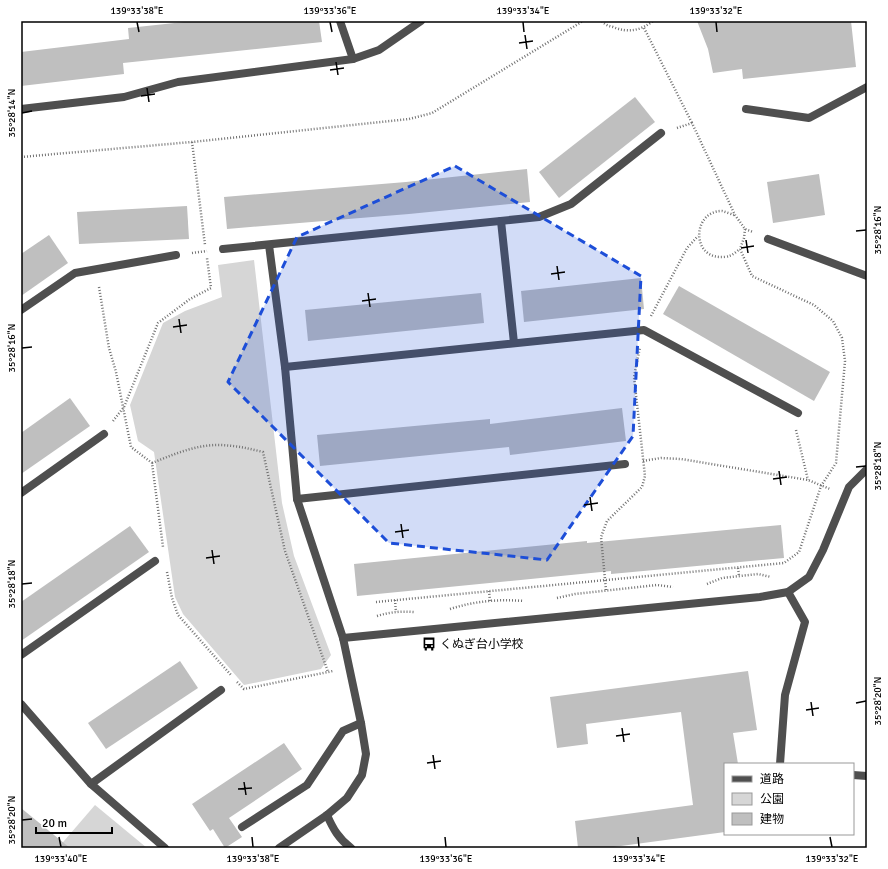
<svg xmlns="http://www.w3.org/2000/svg" width="888" height="869" viewBox="0 0 888 869" font-family="Signika,'Noto Sans JP',sans-serif">
	<rect width="100%" height="100%" fill="#fff"/>
	<g fill="#d6d6d6">
		<path d="M254 260 282 503 294 556 331 655 321 669 244 685 183 614 175 597 154 452 138 441 130 405 163 323 185 311 222 297 218 265Z"/>
		<path d="M95 805 147 848H58Z"/>
	</g>
	<g fill="#bfbfbf">
		<path d="M193 21H319L322 42 123 63 124 74 21 86V52L129 39 128 28Z"/>
		<path d="M697 21H851L856 67 743 79 742 69 713 73 708 49Z"/>
		<path d="M635 97 655 122 559 198 539 172Z"/>
		<path d="M527 169 530 202 409 214 227 229 224 197 406 182Z"/>
		<path d="M819 174 825 215 773 223 767 182Z"/>
		<path d="M187 206 189 239 79 244 77 212Z"/>
		<path d="M49 235 68 263 21 296V254Z"/>
		<path d="M641 278 644 309 524 322 521 291Z"/>
		<path d="M679 286 830 372 814 401 663 314Z"/>
		<path d="M481 293 484 323 308 341 305 310Z"/>
		<path d="M70 398 90 426 21 474V433Z"/>
		<path d="M622 408 626 441 510 455 509 447 320 466 317 435 490 419V424Z"/>
		<path d="M781 525 784 558 611 574V571L357 596 354 564 587 541V543Z"/>
		<path d="M130 526 149 552 21 641V602Z"/>
		<path d="M180 661 198 688 106 749 88 723Z"/>
		<path d="M748 671 757 730 733 733 738 764H725V832L606 848H578L575 821 693 805 681 712 586 724 588 744 557 748 550 697Z"/>
		<path d="M284 743 302 769 229 818 242 837 225 848 213 829 210 831 192 804Z"/>
		<path d="M21 808 70 848H21Z"/>
	</g>
	<g fill="none" stroke-linecap="round" stroke-linejoin="round">
		<g stroke="#717171" stroke-width="2.5" stroke-dasharray="1 2" stroke-linecap="butt">
			<path d="M602 21C605 25 609 26 613 27 628 33 640 31 653 21"/>
			<path d="M644 28 692 123"/>
			<path d="M677 128 692 123 735 215 745 229 753 232"/>
			<path d="M192 142 205 245"/>
			<path d="M21 157 192 142 409 119 432 113 583 21"/>
			<path d="M734 215C731 214 726 212 722 211 693 211 691 256 720 257 723 257 727 257 729 256 733 255 737 251 740 249"/>
			<path d="M192 253 207 251"/>
			<path d="M99 287 109 348 116 372 131 447 152 463 163 547"/>
			<path d="M651 316 687 248 698 236"/>
			<path d="M113 421 124 407 158 323 190 299 211 288 207 258"/>
			<path d="M796 430 808 480"/>
			<path d="M643 461 661 458 681 459 808 480 830 489"/>
			<path d="M152 463C172 455 195 445 217 445 233 445 247 448 263 452L285 551 328 672"/>
			<path d="M738 568 739 576"/>
			<path d="M167 572 172 598 178 615 231 675"/>
			<path d="M707 584 722 578 758 574 771 577"/>
			<path d="M606 590 601 537 607 521 642 487 645 476 634 377 640 347"/>
			<path d="M489 591 490 601"/>
			<path d="M557 598 575 594 657 585 673 587"/>
			<path d="M395 600 396 612"/>
			<path d="M376 602 784 563 799 552 821 486 836 463 845 361 842 338 833 321 814 305 752 276 740 249 744 238 745 229"/>
			<path d="M450 609C475 601 498 599 524 601"/>
			<path d="M377 616C390 612 401 611 414 612"/>
			<path d="M237 682 244 689 333 671"/>
		</g>
		<g stroke="#4f4f4f" stroke-width="8">
			<path d="M353 59 379 50 421 21"/>
			<path d="M21 109 124 97 178 82 353 59 340 21"/>
			<path d="M746 109 809 118 867 87"/>
			<path d="M501 221 514 343"/>
			<path d="M768 239 867 276"/>
			<path d="M223 249 539 217 571 204 661 133"/>
			<path d="M21 310 75 273 176 255"/>
			<path d="M285 367 644 330 798 413"/>
			<path d="M21 493 104 434"/>
			<path d="M297 499 625 464"/>
			<path d="M21 655 155 561"/>
			<path d="M91 784 221 690"/>
			<path d="M327 815C333 829 339 839 351 848"/>
			<path d="M242 827 307 785 343 731 361 723"/>
		</g>
		<g stroke="#4f4f4f" stroke-width="8">
			<path d="M269 245 285 367 297 499 343 638 361 723 366 754 362 775 347 798 327 815 279 848"/>
			<path d="M21 704 91 784 165 848"/>
			<path d="M780 764 785 695 805 622 788 592"/>
			<path d="M853 775 867 776"/>
		</g>
		<path stroke="#4f4f4f" stroke-width="8" d="M343 638 760 597 788 592 809 577 823 550 849 487 867 469"/>
	</g>
	<path fill="#1d4ed8" fill-opacity="0.2" stroke="#1d4ed8" stroke-width="3" stroke-dasharray="8 5" stroke-linejoin="round" d="M455 166 641 276 633 436 547 560 389 543 228 382 297 237Z"/>
	<path fill="none" stroke="#000" stroke-width="1.5" d="M137 22 139 32M330 22 332 32M523 22 524 32M716 22 717 32M525 35 527 49M519 43 533 41M336 62 338 75M330 70 344 68M147 88 149 102M141 96 155 94M22 113 32 111M856 231 866 230M746 240 748 253M741 248 754 246M557 266 559 280M551 274 565 272M368 293 370 307M362 301 376 299M179 319 181 333M173 327 187 325M22 348 32 347M856 467 866 466M779 471 781 485M773 479 787 477M590 497 592 511M584 505 598 503M401 524 403 538M395 532 409 530M212 550 214 564M206 558 220 556M22 584 32 583M811 702 813 716M856 703 866 701M806 710 819 708M622 728 624 742M616 736 630 734M433 755 435 769M427 763 441 761M244 782 246 795M238 789 252 788M22 820 32 819M59 837 61 847M252 837 253 847M445 837 446 847M638 837 639 847M830 837 832 847"/>
	<defs>
		<g id="bus-bare" transform="scale(1.08)"><path d="M-5-6H5V4H4V6H2V4H-2V6H-4V4H-5ZM-3.5-4V0h7V-4ZM-3.5 1.2v1.5H-2V1.2ZM2 1.2v1.5H3.5V1.2Z" fill="#000" stroke="#fff" stroke-width="2.5" paint-order="stroke"/></g>
	</defs>
	<g fill-rule="evenodd">
		<use href="#bus-bare" x="429" y="644"/>
	</g>
	<g text-anchor="middle" stroke-width="3.5" stroke-linejoin="round" paint-order="stroke">
		<g font-size="12" fill="#000" stroke="#fff" text-anchor="start">
			<text x="440" y="648">くぬぎ台小学校</text>
		</g>
	</g>
	<rect width="888" height="869" fill="none" stroke="#ffffff" stroke-width="44"/>
	<rect x="724" y="763" width="130" height="72" fill="#ffffff" stroke="#999999"/>
	<rect x="732" y="776" width="20" height="6" fill="#4f4f4f" stroke="#999999"/>
	<text x="760" y="783" font-size="12" fill="#000000">道路</text>
	<rect x="732" y="793" width="20" height="12" fill="#d6d6d6" stroke="#999999"/>
	<text x="760" y="803" font-size="12" fill="#000000">公園</text>
	<rect x="732" y="813" width="20" height="12" fill="#bfbfbf" stroke="#999999"/>
	<text x="760" y="823" font-size="12" fill="#000000">建物</text>
	<path d="M36 827v6h76v-6" fill="none" stroke="#000000" stroke-width="2"/>
	<text x="42" y="827" font-size="12" fill="#000000" stroke="#ffffff" stroke-width="3" paint-order="stroke">20 m</text>
	<rect x="22" y="22" width="844" height="825" fill="none" stroke="#000" stroke-width="1.5"/>
	<g font-size="10" text-anchor="middle" fill="#000">
		<text x="137" y="14">139°33'38"E</text>
		<text x="330" y="14">139°33'36"E</text>
		<text x="523" y="14">139°33'34"E</text>
		<text x="716" y="14">139°33'32"E</text>
		<text transform="translate(11 113) rotate(-90)" y="4">35°28'14"N</text>
		<text transform="translate(877 230) rotate(-90)" y="4">35°28'16"N</text>
		<text transform="translate(11 348) rotate(-90)" y="4">35°28'16"N</text>
		<text transform="translate(877 466) rotate(-90)" y="4">35°28'18"N</text>
		<text transform="translate(11 584) rotate(-90)" y="4">35°28'18"N</text>
		<text transform="translate(877 701) rotate(-90)" y="4">35°28'20"N</text>
		<text transform="translate(11 820) rotate(-90)" y="4">35°28'20"N</text>
		<text x="61" y="862">139°33'40"E</text>
		<text x="253" y="862">139°33'38"E</text>
		<text x="446" y="862">139°33'36"E</text>
		<text x="639" y="862">139°33'34"E</text>
		<text x="832" y="862">139°33'32"E</text>
	</g>
</svg>
